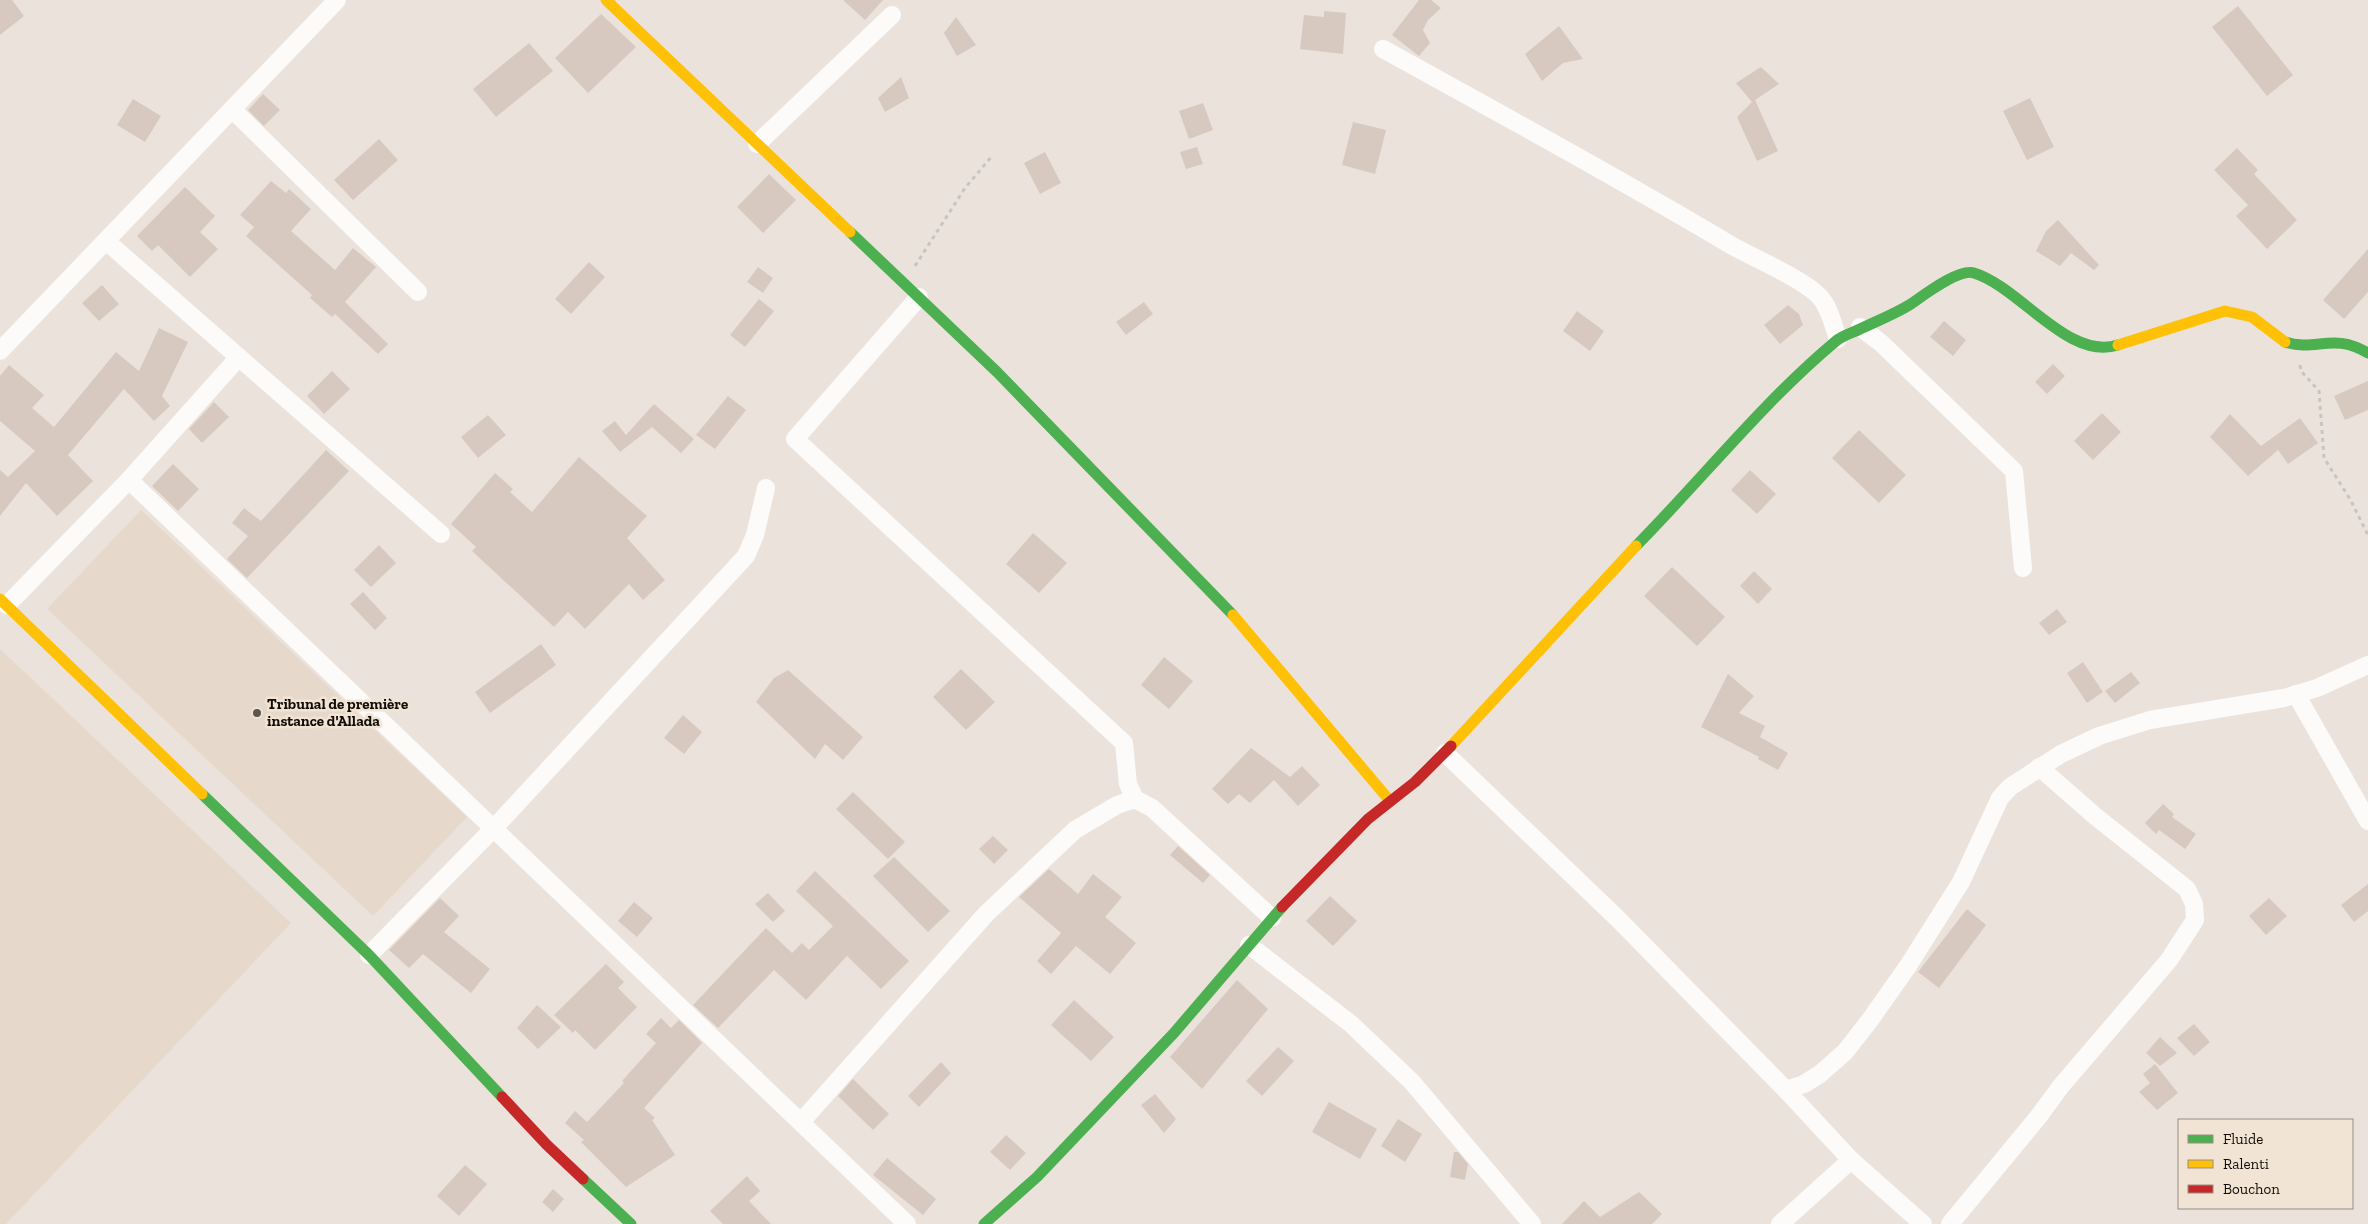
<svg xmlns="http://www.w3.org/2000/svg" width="2368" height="1224" viewBox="0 0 2368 1224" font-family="'Zilla Slab',serif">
	<rect width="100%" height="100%" fill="#ebe3db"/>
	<g fill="#e6d8ca">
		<path d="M141 510 467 817 373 916 47 609Z"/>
		<path d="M0 649 291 923 6 1224H0Z"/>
	</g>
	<g fill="#d8c9c0">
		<path d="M0 0H12L24 16 0 35Z"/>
		<path d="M843 0H883L865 20Z"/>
		<path d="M1419 0H1431L1441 8 1428 20 1423 30 1430 43 1419 56 1392 35Z"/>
		<path d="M2238 6 2293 75 2267 96 2212 27Z"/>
		<path d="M1324 11 1346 13 1343 54 1300 49 1304 15 1324 17Z"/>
		<path d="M601 14 636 47 588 93 555 58Z"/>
		<path d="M956 17 976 45 957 56 944 33Z"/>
		<path d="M1559 26 1583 59 1563 63 1542 81 1525 54Z"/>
		<path d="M529 43 553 71 496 117 473 89Z"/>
		<path d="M1761 67 1779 84 1755 100 1778 151 1757 161 1737 117 1752 102 1736 83Z"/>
		<path d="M901 77 909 98 885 112 878 98Z"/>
		<path d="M263 94 280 110 264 126 248 110Z"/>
		<path d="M2030 98 2054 147 2027 160 2003 111Z"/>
		<path d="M133 99 161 116 145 142 117 125Z"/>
		<path d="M1203 103 1213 130 1189 139 1179 111Z"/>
		<path d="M1353 122 1386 130 1375 174 1342 165Z"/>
		<path d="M379 139 398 160 353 200 334 180Z"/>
		<path d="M1197 147 1203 164 1186 169 1180 152Z"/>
		<path d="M2237 148 2258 170 2254 174 2297 220 2267 249 2236 216 2248 205 2214 170Z"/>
		<path d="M1045 152 1061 183 1040 194 1024 163Z"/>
		<path d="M769 174 796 200 763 233 737 207Z"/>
		<path d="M271 181 286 193 289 189 311 209 291 231 335 270 353 248 376 267 345 302 388 344 378 354 335 314 332 317 310 298 312 295 246 236 254 227 240 215Z"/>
		<path d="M185 187 215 216 200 232 218 249 190 277 158 245 152 251 137 236Z"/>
		<path d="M2058 220 2099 265 2094 270 2071 253 2060 266 2036 251 2046 231Z"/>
		<path d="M2368 249V292L2344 319 2323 300Z"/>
		<path d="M589 262 605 277 571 314 555 299Z"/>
		<path d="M758 267 773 278 763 293 747 282Z"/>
		<path d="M102 285 119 304 99 321 82 303Z"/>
		<path d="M759 299 774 311 745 347 730 335Z"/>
		<path d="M1144 302 1153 314 1126 335 1116 322Z"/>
		<path d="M1788 305 1799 314 1803 325 1780 344 1764 325Z"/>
		<path d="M1577 311 1604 331 1590 351 1563 331Z"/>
		<path d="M1944 321 1966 340 1953 356 1930 337Z"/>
		<path d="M159 328 188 342 162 396 170 406 154 421 124 389 68 455 93 481 57 516 26 483 0 516V470L8 477 35 451 0 421V376L9 365 44 395 32 408 54 427 116 352 139 371Z"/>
		<path d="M2053 364 2065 376 2047 394 2035 382Z"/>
		<path d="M332 371 350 389 324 414 307 396Z"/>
		<path d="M2368 381V410L2345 420 2334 396Z"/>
		<path d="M728 396 746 410 715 449 696 435Z"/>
		<path d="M214 402 229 417 202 443 189 429Z"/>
		<path d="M654 404 694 439 681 453 652 427 620 452 602 431 615 421 626 435Z"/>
		<path d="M2102 413 2121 432 2093 460 2074 441Z"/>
		<path d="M2230 414 2261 446 2300 418 2318 443 2288 464 2278 450 2248 476 2210 437Z"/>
		<path d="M488 415 506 435 478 458 461 437Z"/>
		<path d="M1859 430 1906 475 1879 503 1832 458Z"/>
		<path d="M326 450 349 471 247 578 227 559 248 536 232 523 244 508 261 521Z"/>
		<path d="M579 457 647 516 627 538 665 580 643 600 629 584 585 629 568 612 554 627 472 551 476 547 451 524 495 473 513 489 510 492 532 512Z"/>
		<path d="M173 464 199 489 178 511 152 486Z"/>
		<path d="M1750 470 1776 494 1757 514 1731 490Z"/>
		<path d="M1033 533 1067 563 1039 593 1006 564Z"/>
		<path d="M379 545 396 563 371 587 354 570Z"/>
		<path d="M1672 567 1725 617 1697 646 1644 596Z"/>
		<path d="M1754 571 1772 589 1758 604 1740 586Z"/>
		<path d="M363 592 387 618 375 630 350 604Z"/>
		<path d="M2057 609 2067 622 2049 635 2039 623Z"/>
		<path d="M541 644 556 665 490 713 475 692Z"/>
		<path d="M1164 657 1193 681 1169 709 1141 685Z"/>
		<path d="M2083 662 2103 692 2087 703 2067 673Z"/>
		<path d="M961 669 995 702 966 730 933 697Z"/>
		<path d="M788 670 863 737 843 760 825 744 815 759 756 702 774 678Z"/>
		<path d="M2131 672 2140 683 2115 703 2105 691Z"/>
		<path d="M1728 674 1754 696 1739 713 1765 726 1760 737 1788 753 1778 770 1758 759 1759 757 1701 727Z"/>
		<path d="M683 715 702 732 684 754 664 738Z"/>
		<path d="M1251 748 1290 777 1302 766 1320 785 1298 806 1274 780 1250 803 1239 794 1228 804 1212 789Z"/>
		<path d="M853 792 905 842 888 859 836 809Z"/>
		<path d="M2163 804 2174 814 2172 817 2196 834 2185 849 2159 830 2156 834 2145 823Z"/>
		<path d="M993 836 1008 850 994 864 979 849Z"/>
		<path d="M1178 846 1210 875 1203 883 1170 855Z"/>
		<path d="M894 857 950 911 928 932 873 876Z"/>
		<path d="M1049 869 1078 894 1093 874 1122 897 1105 917 1136 943 1110 974 1076 946 1051 974 1037 961 1061 933 1019 897Z"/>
		<path d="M815 871 909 961 881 989 847 956 806 1000 774 970 718 1028 693 1005 766 928 792 953 802 943 809 950 833 926 796 891Z"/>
		<path d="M2368 884V911L2354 922 2341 905Z"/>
		<path d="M768 893 785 911 773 922 755 904Z"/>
		<path d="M1330 896 1357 921 1333 946 1306 921Z"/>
		<path d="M440 898 459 916 444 932 490 969 471 993 423 954 409 968 389 950Z"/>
		<path d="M2269 898 2287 916 2266 935 2249 916Z"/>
		<path d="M634 902 653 918 637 937 618 921Z"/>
		<path d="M1967 909 1986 925 1939 988 1918 972Z"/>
		<path d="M606 964 624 982 618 988 637 1007 595 1050 575 1030 573 1033 554 1015Z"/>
		<path d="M1237 980 1268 1009 1202 1089 1170 1057Z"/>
		<path d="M1074 1000 1114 1037 1091 1061 1051 1025Z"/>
		<path d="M537 1005 561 1027 538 1049 517 1028Z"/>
		<path d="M661 1018 671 1028 679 1020 702 1043 644 1108 655 1118 652 1120 675 1155 626 1187 581 1142 584 1140 565 1123 575 1111 587 1122 624 1083 622 1081 656 1043 646 1034Z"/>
		<path d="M2194 1024 2210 1042 2194 1056 2177 1038Z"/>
		<path d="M2160 1037 2177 1053 2160 1066 2146 1053Z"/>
		<path d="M1278 1047 1294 1061 1262 1096 1246 1081Z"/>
		<path d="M941 1062 951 1073 919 1107 908 1096Z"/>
		<path d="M2155 1064 2178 1093 2157 1110 2139 1092 2150 1083 2143 1074Z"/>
		<path d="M853 1079 889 1114 873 1130 838 1096Z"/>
		<path d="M1155 1094 1176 1119 1164 1133 1141 1105Z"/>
		<path d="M1329 1102 1377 1129 1360 1159 1312 1132Z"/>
		<path d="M1398 1119 1422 1134 1405 1162 1381 1146Z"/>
		<path d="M1006 1135 1026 1153 1010 1170 990 1152Z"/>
		<path d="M1454 1152H1458L1468 1164 1465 1180 1450 1177Z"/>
		<path d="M887 1158 936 1199 923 1215 873 1175Z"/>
		<path d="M465 1165 487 1184 459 1216 437 1196Z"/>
		<path d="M747 1176 760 1191 749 1201 771 1224H723L710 1211Z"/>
		<path d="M553 1189 564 1199 553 1212 542 1202Z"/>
		<path d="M1639 1192 1662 1214 1652 1224H1562L1584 1201 1600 1217Z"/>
	</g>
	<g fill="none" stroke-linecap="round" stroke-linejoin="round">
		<g stroke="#c7c5c2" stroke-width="3" stroke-dasharray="4 4" stroke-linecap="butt">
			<path d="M915 266 965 188 993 155"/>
			<path d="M2300 365 2301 371 2319 391 2324 458 2350 499 2368 535"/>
		</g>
		<g stroke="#fcfbfa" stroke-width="18">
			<path d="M1383 49C1499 113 1615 176 1729 244 1753 258 1802 278 1820 297 1830 308 1833 325 1838 339"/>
			<path d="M232 109 418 292"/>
			<path d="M757 144 892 15"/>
			<path d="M106 241 441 534"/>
			<path d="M919 297 795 439 1124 743 1128 784 1135 799"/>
			<path d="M1860 327 1881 343 2014 471 2023 568"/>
			<path d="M0 351 337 0"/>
			<path d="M129 480 907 1224"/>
			<path d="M7 605 129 480 239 357"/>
			<path d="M2296 694 2368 821"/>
			<path d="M1445 753 1618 919 1786 1090 1851 1160 1923 1224"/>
			<path d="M1249 945 1351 1024 1412 1082 1532 1224"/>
			<path d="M369 955 494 828 746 556 755 535 766 488"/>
			<path d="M1786 1090 1804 1084 1820 1074 1845 1052 1870 1020 1908 966 1961 882 2000 798 2010 787 2061 754 2099 736 2150 720 2284 698 2317 688 2368 665"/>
			<path d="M801 1122 986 914 1075 830 1117 805 1135 799 1152 808 1272 918"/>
			<path d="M1780 1224 1851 1160"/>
			<path d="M1950 1224 2039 1116 2061 1086 2169 960 2195 920 2194 904 2187 889 2095 816 2039 767"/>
		</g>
		<g stroke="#4caf50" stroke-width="11">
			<path d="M850 232 997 372 1233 615"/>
			<path d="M2285 342C2316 352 2333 332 2368 353"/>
			<path d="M1636 546C1703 478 1763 402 1836 341 1843 335 1852 333 1860 329 1877 321 1895 314 1911 304 1924 295 1959 268 1974 273 2020 287 2068 361 2118 345"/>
			<path d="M202 794 369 955 502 1097"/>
			<path d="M583 1179 631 1224"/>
			<path d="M984 1224 1037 1177 1174 1033 1282 907"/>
		</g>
		<g stroke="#ffc107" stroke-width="11">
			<path d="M606 0 850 232"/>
			<path d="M2118 345 2225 311 2252 317 2285 342"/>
			<path d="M0 599 202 794"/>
			<path d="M1233 615 1390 801"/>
			<path d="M1451 746 1636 546"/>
		</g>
		<g stroke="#c62828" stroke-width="11">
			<path d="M1282 907 1368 819 1415 782 1451 746"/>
			<path d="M502 1097 547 1145 583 1179"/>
		</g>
	</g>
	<circle fill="#5d5752" stroke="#f1e4d5" stroke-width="2" cx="257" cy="713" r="5"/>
	<g text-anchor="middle" stroke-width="5" stroke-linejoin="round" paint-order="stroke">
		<g font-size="15" font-weight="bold" fill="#110c08" stroke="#f1e4d5" text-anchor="start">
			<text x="267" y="709">Tribunal de première<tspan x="267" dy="17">instance d'Allada</tspan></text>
		</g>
	</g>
	<rect x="2178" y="1119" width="175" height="90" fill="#f1e4d5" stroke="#978e83"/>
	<rect x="2188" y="1135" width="25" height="8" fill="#4caf50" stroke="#978e83"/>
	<text x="2223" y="1144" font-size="15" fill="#110c08">Fluide</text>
	<rect x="2188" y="1160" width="25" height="8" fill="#ffc107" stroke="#978e83"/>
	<text x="2223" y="1169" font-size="15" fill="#110c08">Ralenti</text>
	<rect x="2188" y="1185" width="25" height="8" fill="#c62828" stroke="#978e83"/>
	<text x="2223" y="1194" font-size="15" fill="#110c08">Bouchon</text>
</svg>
